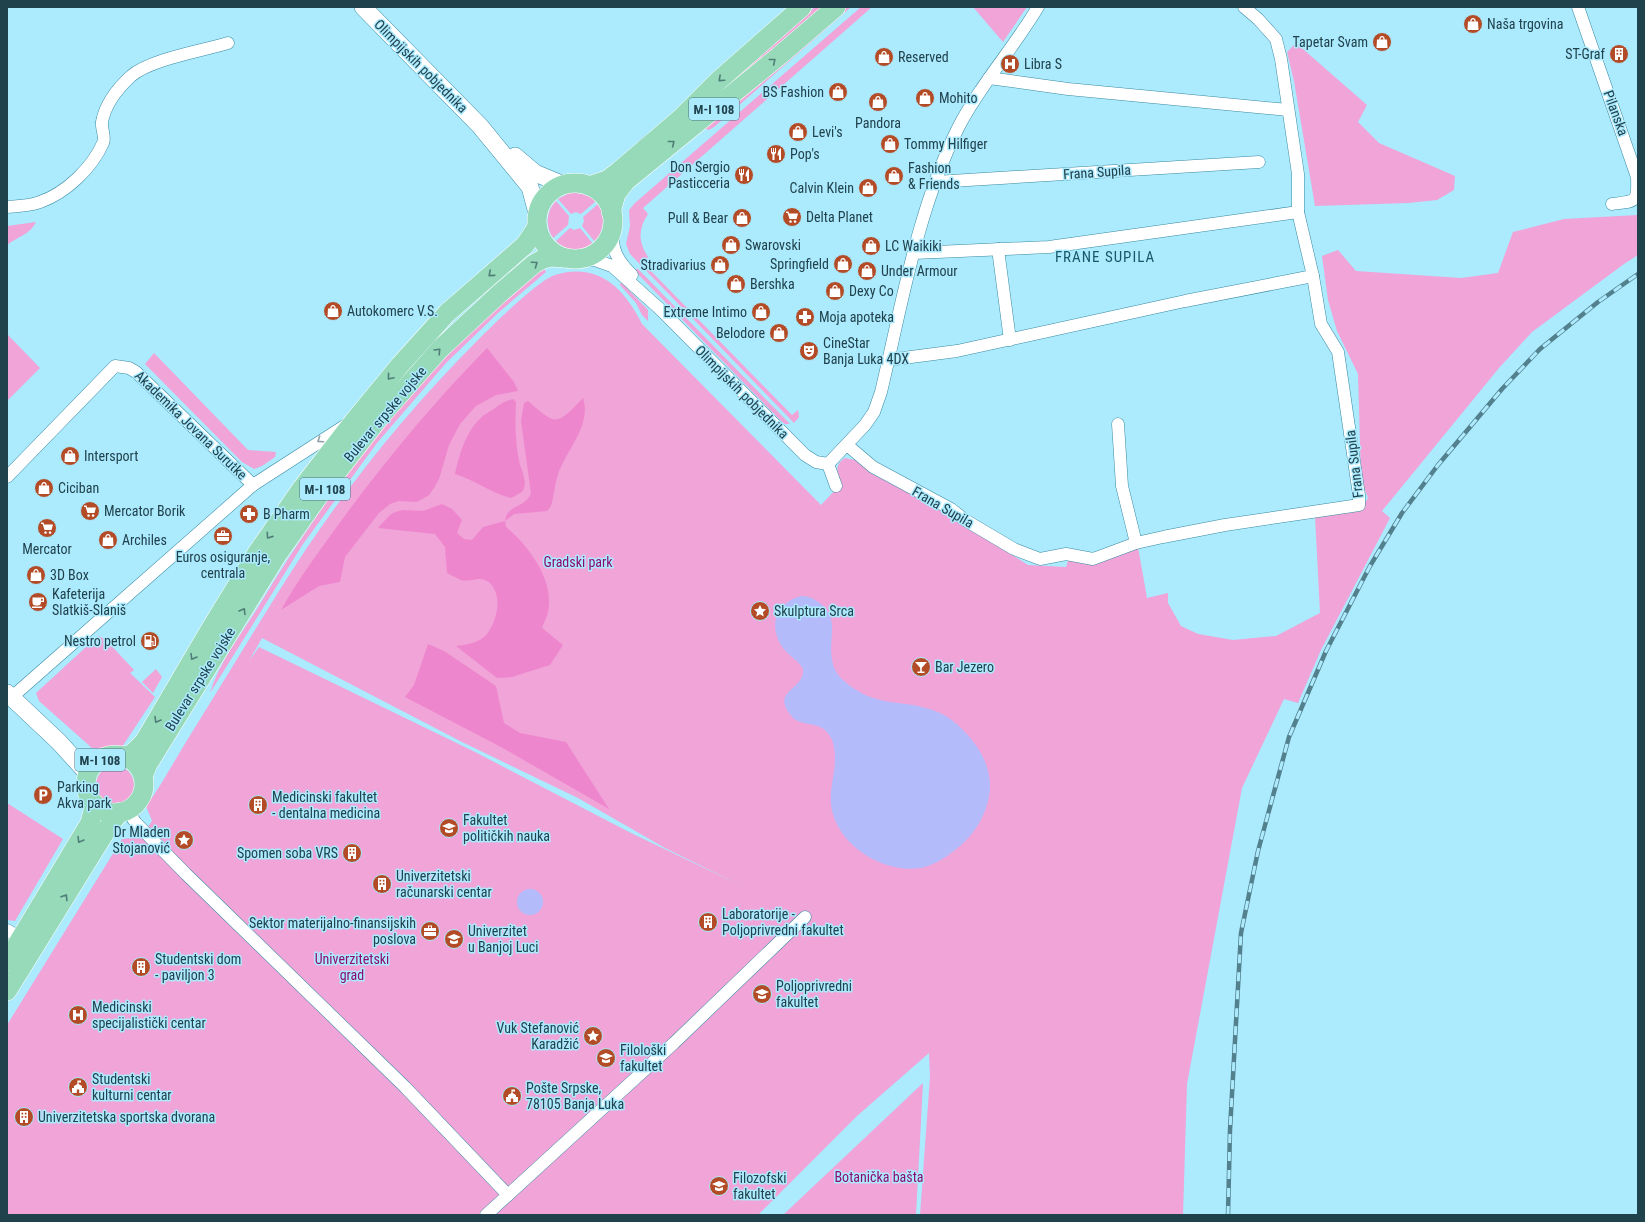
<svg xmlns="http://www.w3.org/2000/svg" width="1645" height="1222" viewBox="0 0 1645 1222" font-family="'Roboto Condensed',sans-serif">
	<rect width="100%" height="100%" fill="#aceafe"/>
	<g fill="#f0a4d7" fill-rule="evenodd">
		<path d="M815 7H823L754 70 712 97Z"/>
		<path d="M845 7H851L714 127 709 130 703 128Z"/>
		<path d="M861 7H872L643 208 648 214C638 229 638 242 648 257L643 263 792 415 798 410 799 417 794 423 630 254 626 244 630 226 629 210 635 203Z"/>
		<path d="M973 7H1027L1003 42Z"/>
		<path d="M1296 43 1367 105 1358 122 1379 143 1455 176 1454 190 1437 200 1408 203 1315 206 1294 81 1287 52Z"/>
		<path d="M571 192 587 195 596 201 581 214 576 212 571 214 558 199Z"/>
		<path d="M556 201 569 216 568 225 553 238C545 226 546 211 556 201Z"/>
		<path d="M598 204C606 217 604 230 595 242L582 226 584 221 583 217Z"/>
		<path d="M1638 215V255L1624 264 1532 332 1499 368 1382 511 1390 518 1321 650 1298 703 1284 699 1242 788 1187 1084 1183 1215H920L930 1077 929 1053 857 1116 758 1215H7V1025L122 839 141 837 152 821 146 806C161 786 173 763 186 742 217 692 248 641 279 591 335 501 402 416 477 341 492 326 537 281 555 275 598 262 624 288 642 324L821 505 841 484C837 473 834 465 845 458L855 460 874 475 926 500 1028 565 1066 567 1069 558 1138 547 1147 598 1168 593V603L1181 626 1198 634 1233 640 1276 636 1320 613 1315 516 1360 511 1368 498 1361 480 1358 374 1337 331 1328 300 1322 256 1338 250 1356 271 1461 278 1498 273 1513 232 1564 219ZM262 638 462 742 578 798 665 848 742 886 631 833 473 751 259 647 249 661Z"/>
		<path d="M36 222C31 234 17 237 7 245V226Z"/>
		<path d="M570 228 574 230 580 228 593 244C581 252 566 252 556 241Z"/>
		<path d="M544 268 546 272 499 312 446 363 377 443 303 544 210 693C219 663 240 636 257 609 333 482 427 360 544 268Z"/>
		<path d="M636 269H638L790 424H785L780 420 635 271Z"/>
		<path d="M621 282 648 310V321L642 315 636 303 620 285Z"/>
		<path d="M7 334 40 368 7 401Z"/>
		<path d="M154 353 248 450 276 452 275 457 262 466 254 469 242 462 145 364Z"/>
		<path d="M98 636 105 639 134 670 130 673 155 697 120 750 92 748 39 701 36 693Z"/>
		<path d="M156 669 162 677 153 693 142 682Z"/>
		<circle cx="115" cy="785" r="19"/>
		<path d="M7 803 63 839 15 921 7 920Z"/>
		<path d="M923 1083 916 1215H783Z"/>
	</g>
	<g fill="#ee86ce">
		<path d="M487 348 514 382 518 391 496 395 476 406 460 424 449 445 439 479 434 488 429 495 417 502 399 501 390 504 379 513 345 557 340 582 319 586 281 610C296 583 315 557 333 532 380 467 431 405 487 348Z"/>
		<path d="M583 398C591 423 571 445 561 467 555 478 555 493 551 506L547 511 514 514 505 521 506 527C527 544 551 576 549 604 549 613 545 620 542 628L563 645 550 665 512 677 497 678 456 646C465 645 480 643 487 634 497 620 503 597 490 583 480 574 470 583 461 580 456 578 451 575 447 573L445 547 435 534 378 528 390 515 395 512 403 510 423 511 442 504 452 509 462 520 457 533 464 539 472 540 483 527 505 521C507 504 525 509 531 493L521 421 524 403 528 401C557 427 557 425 583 398Z"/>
		<path d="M513 399 516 402C515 423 515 445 520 465 523 474 528 483 522 492L511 498C491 493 475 480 455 474 459 455 466 431 481 418 484 414 490 412 494 409 500 404 505 401 513 399Z"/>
		<path d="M428 644 444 651 496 686 504 723 520 733 566 742 609 809 501 747 405 697 414 685Z"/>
	</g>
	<g fill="#b4bbfb">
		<path d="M801 596C809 596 815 599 821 604 840 619 828 640 832 659 833 668 837 675 844 681 876 709 901 698 935 711 952 717 964 730 975 744 984 756 990 771 990 786 990 808 977 832 960 846 949 855 936 865 921 868 883 874 836 845 831 805 829 783 840 762 832 740 823 720 809 728 794 719 767 690 805 691 803 669 798 660 789 656 783 648 768 627 775 603 801 596Z"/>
		<circle cx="530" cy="902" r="13"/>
	</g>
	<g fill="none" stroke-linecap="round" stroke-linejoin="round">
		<path stroke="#90c8da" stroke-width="12" stroke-dasharray="12 6" stroke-linecap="butt" d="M642 138 665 165"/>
		<g stroke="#388aa2" stroke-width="13">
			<g id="street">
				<path d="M1244 7 1258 19 1276 39 1281 59 1298 174V212"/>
				<path d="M1578 7 1637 177C1638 203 1636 201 1612 204"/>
				<path d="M989 78 1068 89 1288 110"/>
				<path d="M935 182 1259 162"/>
				<path d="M7 207C18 206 30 206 40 202 66 193 92 168 103 143 106 137 101 129 102 122 105 105 118 88 131 76 151 59 202 51 228 43"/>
				<path d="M612 227C612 250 616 259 632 275"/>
				<path d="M998 249 1010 340"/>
				<path d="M574 259 595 260 612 266 661 310 805 455 816 462 828 464"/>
				<path d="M888 360 957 351 1185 301 1313 276 1298 212 1049 247 914 253"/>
				<path d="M1118 424 1122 486 1136 543"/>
				<path d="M847 445 873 467 951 509 965 520 1014 549 1040 559 1066 554 1093 559 1136 543 1163 537 1225 525 1359 505V495L1338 352 1321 324 1313 276"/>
				<path d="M7 477 115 366 129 368 136 372 253 485"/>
				<path d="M836 486 828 464 865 425 874 412 881 392C902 304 917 211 958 128 980 85 1013 49 1038 7"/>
				<path d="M12 697 253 485 349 423"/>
				<path d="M131 808 133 819 136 823 186 874 405 1087 508 1195 674 1043 805 917"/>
				<path d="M7 930 27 942"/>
				<path d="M486 1215 508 1195"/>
			</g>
		</g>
		<g stroke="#388aa2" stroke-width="18">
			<g id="secondary">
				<path d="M363 7 480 126 530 187 537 213"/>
				<path d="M515 156 535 173 564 185"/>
				<path d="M7 693 59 742 88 774"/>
			</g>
		</g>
		<g stroke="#fff" stroke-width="20">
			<g id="primary">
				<circle cx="575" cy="221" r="38"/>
				<path d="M589 186 607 180 619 171 681 118 718 81 802 7"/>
				<path d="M611 212 616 194 626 181 779 56 836 7"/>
				<circle cx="115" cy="784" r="29"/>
				<path d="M123 756 132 754 144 742 211 628 257 553 302 488 354 421 400 365 447 313 525 245 537 227"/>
				<path d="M143 776 148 764 277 555 320 494 379 418 440 349 499 294 534 264 543 259 551 257 565 258"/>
				<path d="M7 961 90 823 95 804"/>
				<path d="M7 991 109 826 120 812"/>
			</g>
		</g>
		<use href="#street" stroke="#fff" stroke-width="12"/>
		<use href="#secondary" stroke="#fff" stroke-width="17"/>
		<use href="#primary" stroke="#96dab9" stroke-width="19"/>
		<g stroke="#53808d" stroke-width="4.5">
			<path id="rail" d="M1228 1215 1230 1130 1241 933 1258 851 1289 737 1326 651 1370 566 1402 513 1438 465 1502 389 1540 349 1598 302 1638 274"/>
		</g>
		<use href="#rail" stroke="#aceafe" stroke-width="3" stroke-dasharray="9" stroke-linecap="butt"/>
	</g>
	<defs><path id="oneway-chevron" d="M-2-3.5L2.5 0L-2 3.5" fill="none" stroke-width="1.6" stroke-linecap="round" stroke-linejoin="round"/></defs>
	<g stroke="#4f7f78">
		<use href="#oneway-chevron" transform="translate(773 61) rotate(-39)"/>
		<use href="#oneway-chevron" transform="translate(721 79) rotate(138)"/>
		<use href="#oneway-chevron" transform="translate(672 143) rotate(-38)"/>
		<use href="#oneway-chevron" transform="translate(535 264) rotate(-35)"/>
		<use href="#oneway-chevron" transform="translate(491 274) rotate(139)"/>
		<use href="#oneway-chevron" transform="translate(438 351) rotate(-46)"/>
		<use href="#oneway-chevron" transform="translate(390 377) rotate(130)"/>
		<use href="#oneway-chevron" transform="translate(269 536) rotate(125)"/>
		<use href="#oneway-chevron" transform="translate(243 611) rotate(-59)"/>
		<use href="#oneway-chevron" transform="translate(193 657) rotate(121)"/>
		<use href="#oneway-chevron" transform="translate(157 720) rotate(120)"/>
		<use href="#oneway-chevron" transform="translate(80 840) rotate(121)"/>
		<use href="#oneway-chevron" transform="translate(65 897) rotate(-58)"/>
	</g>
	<use stroke="#90a0a6" href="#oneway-chevron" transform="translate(320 440) rotate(146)"/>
	<defs>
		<g id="shop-disc" transform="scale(1)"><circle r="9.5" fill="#b34c26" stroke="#aceafe"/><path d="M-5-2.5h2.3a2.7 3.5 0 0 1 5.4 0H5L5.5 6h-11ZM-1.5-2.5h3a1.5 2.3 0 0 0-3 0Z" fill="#fff"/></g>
		<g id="building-disc" transform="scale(1)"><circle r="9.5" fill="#b34c26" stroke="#aceafe"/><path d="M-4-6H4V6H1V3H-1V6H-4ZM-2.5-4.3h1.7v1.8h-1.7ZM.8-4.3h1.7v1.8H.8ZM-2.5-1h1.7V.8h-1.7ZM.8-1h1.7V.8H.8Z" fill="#fff"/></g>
		<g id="hospital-disc" transform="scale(1)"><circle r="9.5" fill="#b34c26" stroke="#aceafe"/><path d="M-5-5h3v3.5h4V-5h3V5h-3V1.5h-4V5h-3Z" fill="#fff"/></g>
		<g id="restaurant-disc" transform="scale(1)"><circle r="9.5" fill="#b34c26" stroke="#aceafe"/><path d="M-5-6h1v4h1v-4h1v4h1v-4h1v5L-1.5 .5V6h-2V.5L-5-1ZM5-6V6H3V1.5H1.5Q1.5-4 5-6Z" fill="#fff"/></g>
		<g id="supermarket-disc" transform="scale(1)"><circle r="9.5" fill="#b34c26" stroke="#aceafe"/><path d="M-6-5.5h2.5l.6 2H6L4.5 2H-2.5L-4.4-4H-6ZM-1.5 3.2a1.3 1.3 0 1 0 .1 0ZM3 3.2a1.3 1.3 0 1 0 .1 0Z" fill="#fff"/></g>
		<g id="pharmacy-disc" transform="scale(1)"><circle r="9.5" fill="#b34c26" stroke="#aceafe"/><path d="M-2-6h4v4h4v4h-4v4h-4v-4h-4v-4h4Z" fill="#fff"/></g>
		<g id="theatre-disc" transform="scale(1)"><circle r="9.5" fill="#b34c26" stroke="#aceafe"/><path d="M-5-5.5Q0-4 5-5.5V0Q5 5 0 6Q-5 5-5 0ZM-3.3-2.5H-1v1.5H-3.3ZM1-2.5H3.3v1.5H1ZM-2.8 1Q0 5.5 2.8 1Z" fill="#fff"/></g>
		<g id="office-disc" transform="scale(1)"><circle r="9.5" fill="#b34c26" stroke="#aceafe"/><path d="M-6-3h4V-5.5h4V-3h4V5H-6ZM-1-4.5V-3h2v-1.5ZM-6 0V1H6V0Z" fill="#fff"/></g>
		<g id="cafe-disc" transform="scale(1)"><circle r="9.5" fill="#b34c26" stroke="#aceafe"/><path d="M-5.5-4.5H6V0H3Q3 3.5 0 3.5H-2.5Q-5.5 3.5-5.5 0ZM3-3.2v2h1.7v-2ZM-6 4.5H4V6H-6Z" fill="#fff"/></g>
		<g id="sight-disc" transform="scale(1)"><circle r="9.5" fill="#b34c26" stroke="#aceafe"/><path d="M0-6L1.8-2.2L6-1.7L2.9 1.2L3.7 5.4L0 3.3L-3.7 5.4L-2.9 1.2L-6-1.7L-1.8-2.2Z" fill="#fff"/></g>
		<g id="fuel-disc" transform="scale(1)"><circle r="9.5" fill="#b34c26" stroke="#aceafe"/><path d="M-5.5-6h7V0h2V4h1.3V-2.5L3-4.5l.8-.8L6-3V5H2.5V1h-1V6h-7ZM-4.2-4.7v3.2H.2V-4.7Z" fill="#fff"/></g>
		<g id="bar-disc" transform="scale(1)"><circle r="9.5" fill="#b34c26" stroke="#aceafe"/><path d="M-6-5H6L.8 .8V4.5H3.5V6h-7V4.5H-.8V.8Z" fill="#fff"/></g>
		<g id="parking-disc" transform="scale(1)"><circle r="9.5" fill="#b34c26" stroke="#aceafe"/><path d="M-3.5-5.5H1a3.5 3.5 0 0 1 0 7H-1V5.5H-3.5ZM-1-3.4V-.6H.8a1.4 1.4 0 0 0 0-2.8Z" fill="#fff"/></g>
		<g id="university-disc" transform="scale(1)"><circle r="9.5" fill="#b34c26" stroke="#aceafe"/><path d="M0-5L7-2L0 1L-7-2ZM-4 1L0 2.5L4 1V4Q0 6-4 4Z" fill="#fff"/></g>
		<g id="civic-disc" transform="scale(1)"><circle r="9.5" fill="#b34c26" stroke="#aceafe"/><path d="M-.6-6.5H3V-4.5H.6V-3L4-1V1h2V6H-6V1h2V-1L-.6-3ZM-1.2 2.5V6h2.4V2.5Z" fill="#fff"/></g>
	</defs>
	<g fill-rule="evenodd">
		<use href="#shop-disc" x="1473" y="24"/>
		<use href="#shop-disc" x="1382" y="42"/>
		<use href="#building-disc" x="1619" y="54"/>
		<use href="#shop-disc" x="884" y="57"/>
		<use href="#hospital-disc" x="1010" y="64"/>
		<use href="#shop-disc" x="838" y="92"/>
		<use href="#shop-disc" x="925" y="98"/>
		<use href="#shop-disc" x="878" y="102"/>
		<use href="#shop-disc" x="798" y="132"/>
		<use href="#shop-disc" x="890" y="144"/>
		<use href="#restaurant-disc" x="776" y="154"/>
		<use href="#restaurant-disc" x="744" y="175"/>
		<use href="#shop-disc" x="894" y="176"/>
		<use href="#shop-disc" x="868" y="188"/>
		<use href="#supermarket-disc" x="792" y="217"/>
		<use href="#shop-disc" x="742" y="218"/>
		<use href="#shop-disc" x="731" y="245"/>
		<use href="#shop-disc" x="871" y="246"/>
		<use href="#shop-disc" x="843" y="264"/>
		<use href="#shop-disc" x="720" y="265"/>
		<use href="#shop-disc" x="867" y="271"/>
		<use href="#shop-disc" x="736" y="284"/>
		<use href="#shop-disc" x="835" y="291"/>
		<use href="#shop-disc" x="333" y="311"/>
		<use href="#shop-disc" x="761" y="312"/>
		<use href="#pharmacy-disc" x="805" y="317"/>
		<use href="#shop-disc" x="779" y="333"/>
		<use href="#theatre-disc" x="809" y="351"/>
		<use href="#shop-disc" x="70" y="456"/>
		<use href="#shop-disc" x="44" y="488"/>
		<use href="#supermarket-disc" x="90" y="511"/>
		<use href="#pharmacy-disc" x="249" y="514"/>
		<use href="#supermarket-disc" x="47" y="528"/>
		<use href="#office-disc" x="223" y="536"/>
		<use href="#shop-disc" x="108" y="540"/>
		<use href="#shop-disc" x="36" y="575"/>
		<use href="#cafe-disc" x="38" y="602"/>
		<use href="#sight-disc" x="760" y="611"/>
		<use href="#fuel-disc" x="150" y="641"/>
		<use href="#bar-disc" x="921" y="667"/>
		<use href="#parking-disc" x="43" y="795"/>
		<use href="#building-disc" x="258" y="805"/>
		<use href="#university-disc" x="449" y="828"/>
		<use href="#sight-disc" x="184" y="840"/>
		<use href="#building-disc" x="352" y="853"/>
		<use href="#building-disc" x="382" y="884"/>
		<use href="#building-disc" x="708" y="922"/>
		<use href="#office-disc" x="430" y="931"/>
		<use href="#university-disc" x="454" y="939"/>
		<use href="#building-disc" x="141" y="967"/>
		<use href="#university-disc" x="762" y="994"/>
		<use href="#hospital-disc" x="78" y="1015"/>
		<use href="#sight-disc" x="593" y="1036"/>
		<use href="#university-disc" x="606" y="1058"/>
		<use href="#civic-disc" x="78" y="1087"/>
		<use href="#civic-disc" x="512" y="1096"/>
		<use href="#building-disc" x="24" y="1117"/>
		<use href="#university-disc" x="719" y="1186"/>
	</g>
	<g text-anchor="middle" stroke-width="3" stroke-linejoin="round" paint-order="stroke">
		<g fill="#aceafe" stroke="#4a7481" stroke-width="1">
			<rect x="689" y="98" width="50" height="22" rx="3"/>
			<rect x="300" y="478" width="50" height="22" rx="3"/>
			<rect x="75" y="749" width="50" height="22" rx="3"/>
		</g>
		<g font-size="13" font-weight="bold" fill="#20424c">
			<text x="714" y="114">M-I 108</text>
			<text x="325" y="494">M-I 108</text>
			<text x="100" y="765">M-I 108</text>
		</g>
		<g font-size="14" fill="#20424c" stroke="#aceafe" text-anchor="start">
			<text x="1487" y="29">Naša trgovina</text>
			<text x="1368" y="47" text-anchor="end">Tapetar Svam</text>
			<text x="1605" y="59" text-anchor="end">ST-Graf</text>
			<text x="898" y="62">Reserved</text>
			<text x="1024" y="69">Libra S</text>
			<text x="824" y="97" text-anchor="end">BS Fashion</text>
			<text x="939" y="103">Mohito</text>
			<text x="878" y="128" text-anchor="middle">Pandora</text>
			<text x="812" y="137">Levi's</text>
			<text x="904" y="149">Tommy Hilfiger</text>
			<text x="790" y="159">Pop's</text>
			<text x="730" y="172" text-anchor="end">Don Sergio<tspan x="730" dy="16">Pasticceria</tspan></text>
			<text x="908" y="173">Fashion<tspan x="908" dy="16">&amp; Friends</tspan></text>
			<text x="854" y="193" text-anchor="end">Calvin Klein</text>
			<text x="806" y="222">Delta Planet</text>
			<text x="728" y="223" text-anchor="end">Pull &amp; Bear</text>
			<text x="745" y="250">Swarovski</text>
			<text x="885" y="251">LC Waikiki</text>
			<text x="829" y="269" text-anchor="end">Springfield</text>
			<text x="706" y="270" text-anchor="end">Stradivarius</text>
			<text x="881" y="276">Under Armour</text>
			<text x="750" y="289">Bershka</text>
			<text x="849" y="296">Dexy Co</text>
			<text x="347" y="316">Autokomerc V.S.</text>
			<text x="747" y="317" text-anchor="end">Extreme Intimo</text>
			<text x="819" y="322">Moja apoteka</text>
			<text x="765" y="338" text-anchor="end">Belodore</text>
			<text x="823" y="348">CineStar<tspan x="823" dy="16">Banja Luka 4DX</tspan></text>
			<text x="84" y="461">Intersport</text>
			<text x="58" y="493">Ciciban</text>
			<text x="104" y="516">Mercator Borik</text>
			<text x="263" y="519">B Pharm</text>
			<text x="122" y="545">Archiles</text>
			<text x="47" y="554" text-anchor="middle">Mercator</text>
			<text x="223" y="562" text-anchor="middle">Euros osiguranje,<tspan x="223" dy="16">centrala</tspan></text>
			<text x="50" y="580">3D Box</text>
			<text x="52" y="599">Kafeterija<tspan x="52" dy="16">Slatkiš-Slaniš</tspan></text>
			<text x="774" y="616">Skulptura Srca</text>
			<text x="136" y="646" text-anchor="end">Nestro petrol</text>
			<text x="935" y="672">Bar Jezero</text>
			<text x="57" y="792">Parking<tspan x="57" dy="16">Akva park</tspan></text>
			<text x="272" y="802">Medicinski fakultet<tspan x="272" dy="16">- dentalna medicina</tspan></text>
			<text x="463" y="825">Fakultet<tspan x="463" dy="16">političkih nauka</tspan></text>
			<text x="170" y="837" text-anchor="end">Dr Mladen<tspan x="170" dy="16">Stojanović</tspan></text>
			<text x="338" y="858" text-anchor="end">Spomen soba VRS</text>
			<text x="396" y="881">Univerzitetski<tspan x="396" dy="16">računarski centar</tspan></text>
			<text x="722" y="919">Laboratorije -<tspan x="722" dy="16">Poljoprivredni fakultet</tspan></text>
			<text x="416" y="928" text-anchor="end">Sektor materijalno-finansijskih<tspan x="416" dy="16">poslova</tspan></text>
			<text x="468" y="936">Univerzitet<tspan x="468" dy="16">u Banjoj Luci</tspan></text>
			<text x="155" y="964">Studentski dom<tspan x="155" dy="16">- paviljon 3</tspan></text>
			<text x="776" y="991">Poljoprivredni<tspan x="776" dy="16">fakultet</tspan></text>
			<text x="92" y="1012">Medicinski<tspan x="92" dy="16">specijalistički centar</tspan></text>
			<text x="579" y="1033" text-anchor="end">Vuk Stefanović<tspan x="579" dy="16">Karadžić</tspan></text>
			<text x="620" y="1055">Filološki<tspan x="620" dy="16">fakultet</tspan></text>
			<text x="92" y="1084">Studentski<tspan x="92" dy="16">kulturni centar</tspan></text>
			<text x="526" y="1093">Pošte Srpske,<tspan x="526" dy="16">78105 Banja Luka</tspan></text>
			<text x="38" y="1122">Univerzitetska sportska dvorana</text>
			<text x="733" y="1183">Filozofski<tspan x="733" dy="16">fakultet</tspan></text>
		</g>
		<g font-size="14" fill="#20424c" stroke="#aceafe">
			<text transform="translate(421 66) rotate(45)" y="5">Olimpijskih pobjednika</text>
			<text transform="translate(1616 113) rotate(70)" y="5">Pilanska</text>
			<text transform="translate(1097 172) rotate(-4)" y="5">Frana Supila</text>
			<text transform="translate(742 392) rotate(45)" y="5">Olimpijskih pobjednika</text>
			<text transform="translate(385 414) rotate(-50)" y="5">Bulevar srpske vojske</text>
			<text transform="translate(191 425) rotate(44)" y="5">Akademika Jovana Surutke</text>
			<text transform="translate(1354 464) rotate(-97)" y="5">Frana Supila</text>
			<text transform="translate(943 507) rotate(30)" y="5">Frana Supila</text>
			<text transform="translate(200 679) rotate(-58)" y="5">Bulevar srpske vojske</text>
		</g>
		<g font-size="14" fill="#8c0b71" stroke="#aceafe">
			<text x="578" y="567">Gradski park</text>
			<text x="352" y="964">Univerzitetski<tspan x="352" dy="16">grad</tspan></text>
			<text x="879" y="1182">Botanička bašta</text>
		</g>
		<g font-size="15" letter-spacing="1" fill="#17586a" stroke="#aceafe">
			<text x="1105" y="262">FRANE SUPILA</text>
		</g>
	</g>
	<rect width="1645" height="1222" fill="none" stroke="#20424c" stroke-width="16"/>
</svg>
